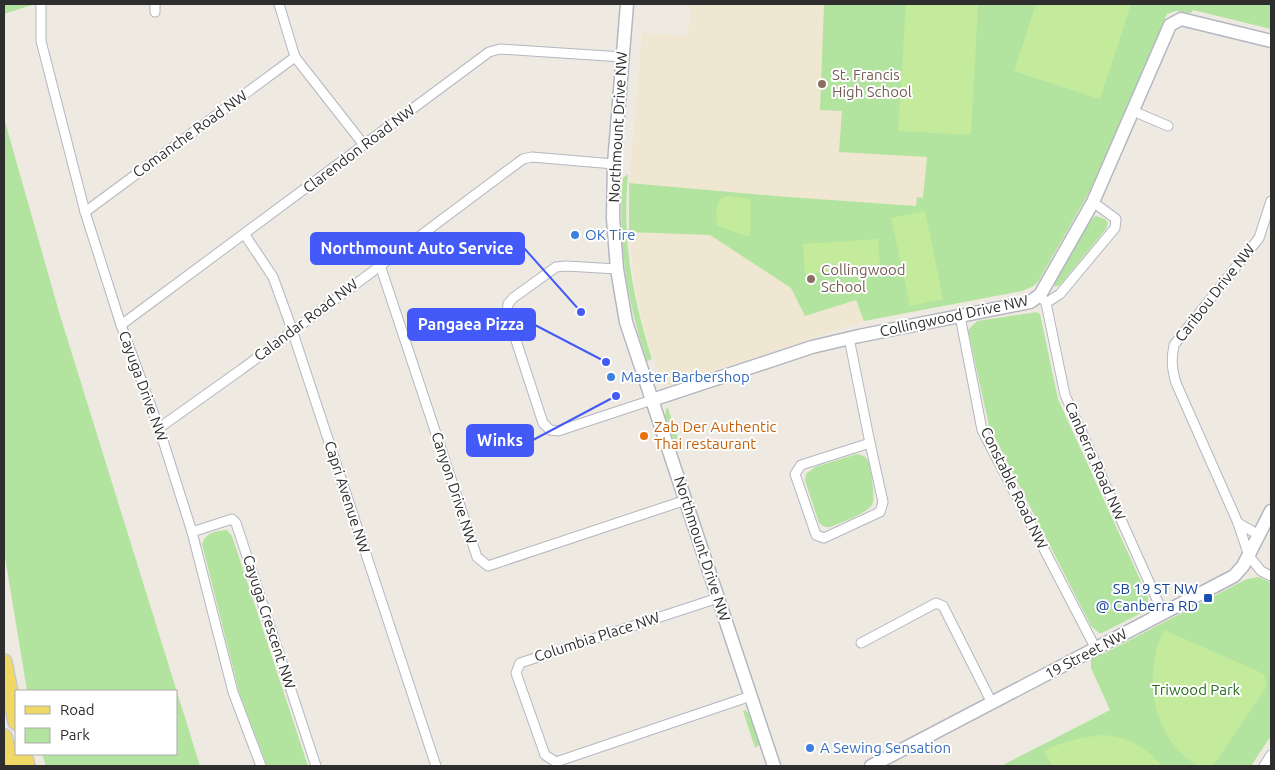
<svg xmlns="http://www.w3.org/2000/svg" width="1275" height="770" viewBox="0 0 1275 770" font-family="Ubuntu,sans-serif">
	<rect width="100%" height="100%" fill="#efeae1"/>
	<path fill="#efe7d1" d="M691 4H1014L988 298 864 321 668 386 662 382 646 335 635 287 629 232V187L642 33 688 36Z"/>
	<g fill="#b2e49f">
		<path d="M4 4H35L4 14Z"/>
		<path d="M824 4H1271V29L1193 10 1191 13 1176 11 1167 14 1091 189 1038 282 1032 287 1022 291 864 321 856 300 805 316 791 288 710 235 629 232V183L788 197 916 206 917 197 923 198 927 157 839 152 842 111 820 110Z"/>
		<path d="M4 118 59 312 200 766H46L42 754H176V691H27L4 551Z"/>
		<path d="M628 174C622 241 632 295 652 359L647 361C627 302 617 240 623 178Z"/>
		<path d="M1096 216 1105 219 1108 223 1106 229 1060 285 1055 287 1054 282 1090 220Z"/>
		<path d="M1037 312 1040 314 1058 399 1148 597V607L1145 611 1102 633H1099L1091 626 989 426 968 330 977 321Z"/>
		<path d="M667 407 668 408 680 445 675 444 665 415Z"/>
		<path d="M857 454C861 455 865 456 867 459 871 466 876 499 872 505 866 514 840 523 830 527H825L819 523 805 480 806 474 815 467Z"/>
		<path d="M227 530 232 536 308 766H267L239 692 202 544C206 532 216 531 227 530Z"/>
		<path d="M1259 577 1271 583V736L1251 766H1001L1110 710 1091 668V657L1105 653 1239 583 1247 579Z"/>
		<path d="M745 710 750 715 759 742V745L755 748 743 711Z"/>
	</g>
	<g fill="#c4eb9b">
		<path d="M906 4H978L971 135 898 131Z"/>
		<path d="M1036 4H1131L1100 99 1014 71Z"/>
		<path d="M726 196 751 199 750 237 717 226C717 216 714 199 726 196Z"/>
		<path d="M925 211 943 299 910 306 891 218Z"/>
		<path d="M878 239 880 268 805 274 803 244Z"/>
		<path d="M1164 630 1264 674 1267 686 1213 766H1198C1159 742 1146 695 1156 652 1157 645 1161 638 1164 630Z"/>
		<path d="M1104 735C1111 736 1118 737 1124 739 1137 743 1154 755 1162 766H1052L1044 751C1064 741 1082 737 1104 735Z"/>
	</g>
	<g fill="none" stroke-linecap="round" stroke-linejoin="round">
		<g stroke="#b4b6c1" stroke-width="11">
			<g id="street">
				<path d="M41 4V41L85 212 121 325 159 428 192 532 233 692 261 766"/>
				<path d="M155 4V12"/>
				<path d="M279 4 295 57 364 145"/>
				<path d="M1133 111 1168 126"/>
				<path d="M1271 201 1259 238 1174 345C1171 360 1172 369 1176 383L1238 523 1249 556 1261 571 1271 576"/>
				<path d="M85 212 295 57"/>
				<path d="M245 235 273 277 289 321 436 766"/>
				<path d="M380 265 477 557 488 566 686 500"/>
				<path d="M617 269 566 266 556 267 513 298 508 304 507 313 543 423 550 430 558 431 652 400"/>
				<path d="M1040 295 1046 303 1065 395 1163 613"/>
				<path d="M1046 303 1060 294 1115 228 1116 219 1093 202"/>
				<path d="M960 316 982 430 1096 649"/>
				<path d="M121 325 489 52 500 49 623 57"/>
				<path d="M849 338 870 443"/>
				<path d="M159 428 242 369 523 159 532 157 614 164"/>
				<path d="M870 443 883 502 880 512 824 538 816 535 795 474 801 465Z"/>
				<path d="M1238 523 1259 535"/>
				<path d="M192 532 232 519 236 523 316 766"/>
				<path d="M718 598 520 663 516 673 545 755 556 762 751 696"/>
				<path d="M861 643 936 603 943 606 992 703"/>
				<path d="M1264 766 1271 755"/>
			</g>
		</g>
		<g stroke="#b4b6c1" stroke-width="15">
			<g id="secondary">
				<path d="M627 4 614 164 613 218 617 269 626 322 774 766"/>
				<path d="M652 400 812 347 859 336 1030 302 1040 295 1093 202 1170 25 1181 19 1271 41"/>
				<path d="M871 766 1234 576 1243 566 1271 511"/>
			</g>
		</g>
		<g stroke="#c9c9c9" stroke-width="18">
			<g id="primary">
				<path d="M4 662 16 722"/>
				<path d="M4 737 12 766"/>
				<path d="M24 754 27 766"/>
			</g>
		</g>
		<use href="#street" stroke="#fff" stroke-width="9"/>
		<use href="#secondary" stroke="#fff" stroke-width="12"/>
		<use href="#primary" stroke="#f0d865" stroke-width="15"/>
	</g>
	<g fill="#8d6e63" stroke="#fff" stroke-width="2">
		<circle cx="822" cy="84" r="5"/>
		<circle cx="811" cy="279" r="5"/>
	</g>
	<g fill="#3f7fe0" stroke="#fff" stroke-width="2">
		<circle cx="575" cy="235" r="5"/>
		<circle cx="611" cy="377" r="5"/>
		<circle cx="810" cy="748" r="5"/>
	</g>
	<circle fill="#e8710a" stroke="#fff" stroke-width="2" cx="644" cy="436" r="5"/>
	<rect fill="#1a4fb4" stroke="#fff" stroke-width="2" x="1203" y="593" width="10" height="10" rx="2.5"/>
	<g text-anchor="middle" stroke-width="4" stroke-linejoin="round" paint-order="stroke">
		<g font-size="15" fill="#785e54" stroke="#fff" text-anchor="start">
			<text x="832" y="80">St. Francis<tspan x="832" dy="17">High School</tspan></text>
			<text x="821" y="275">Collingwood<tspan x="821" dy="17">School</tspan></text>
		</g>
		<g font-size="15" fill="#2e2e2e" stroke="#fff">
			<text transform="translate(618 127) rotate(-87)" y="5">Northmount Drive NW</text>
			<text transform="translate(190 134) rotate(-36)" y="5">Comanche Road NW</text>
			<text transform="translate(359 149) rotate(-37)" y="5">Clarendon Road NW</text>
			<text transform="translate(1215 293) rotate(-52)" y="5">Caribou Drive NW</text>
			<text transform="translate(954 316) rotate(-12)" y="5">Collingwood Drive NW</text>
			<text transform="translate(306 320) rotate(-37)" y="5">Calandar Road NW</text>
			<text transform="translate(143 386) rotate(70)" y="5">Cayuga Drive NW</text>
			<text transform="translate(1095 461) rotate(66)" y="5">Canberra Road NW</text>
			<text transform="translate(454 488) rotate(72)" y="5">Canyon Drive NW</text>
			<text transform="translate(1014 488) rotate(64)" y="5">Constable Road NW</text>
			<text transform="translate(347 497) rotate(72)" y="5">Capri Avenue NW</text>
			<text transform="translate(702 549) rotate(72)" y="5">Northmount Drive NW</text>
			<text transform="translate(269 622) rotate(72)" y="5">Cayuga Crescent NW</text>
			<text transform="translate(597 637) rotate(-18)" y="5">Columbia Place NW</text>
			<text transform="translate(1086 654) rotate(-28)" y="5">19 Street NW</text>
		</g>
		<g font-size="15" fill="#366cbe" stroke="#fff" text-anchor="start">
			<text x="585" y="240">OK Tire</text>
			<text x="621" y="382">Master Barbershop</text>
			<text x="820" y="753">A Sewing Sensation</text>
		</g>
		<g font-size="15" fill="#c56008" stroke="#fff" text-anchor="start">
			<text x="654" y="432">Zab Der Authentic<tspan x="654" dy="17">Thai restaurant</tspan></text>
		</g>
		<g font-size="15" fill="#164399" stroke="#fff" text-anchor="end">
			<text x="1198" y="594">SB 19 ST NW<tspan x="1198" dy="17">@ Canberra RD</tspan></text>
		</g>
		<g font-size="15" fill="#286c1c" stroke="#fff">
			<text x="1196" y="695">Triwood Park</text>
		</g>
	</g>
	<path fill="none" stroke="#445af8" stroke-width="2" d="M581 312L524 248M606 362L535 325M616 396L533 440"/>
	<g fill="#445af8" stroke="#fff" stroke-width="2">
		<circle cx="581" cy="312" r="5"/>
		<circle cx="606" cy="362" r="5"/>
		<circle cx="616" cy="396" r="5"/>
	</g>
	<g fill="#445af8" stroke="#445af8" stroke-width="2">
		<rect x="311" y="233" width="213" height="31" rx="5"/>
		<rect x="408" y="309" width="127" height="31" rx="5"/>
		<rect x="467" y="425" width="66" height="31" rx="5"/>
	</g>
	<g font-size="16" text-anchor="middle" font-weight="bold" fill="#fff">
		<text x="417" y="254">Northmount Auto Service</text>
		<text x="471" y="330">Pangaea Pizza</text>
		<text x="500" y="446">Winks</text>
	</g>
	<rect width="1275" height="770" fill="none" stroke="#2e2e2e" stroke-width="10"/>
	<rect x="15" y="690" width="162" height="65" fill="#ffffff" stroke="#ababab"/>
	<rect x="25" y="706" width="25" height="8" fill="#f0d865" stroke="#ababab"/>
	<text x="60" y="715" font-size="15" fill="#2e2e2e">Road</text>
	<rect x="25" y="728" width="25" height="15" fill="#b2e49f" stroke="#ababab"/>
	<text x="60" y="740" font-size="15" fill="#2e2e2e">Park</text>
</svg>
